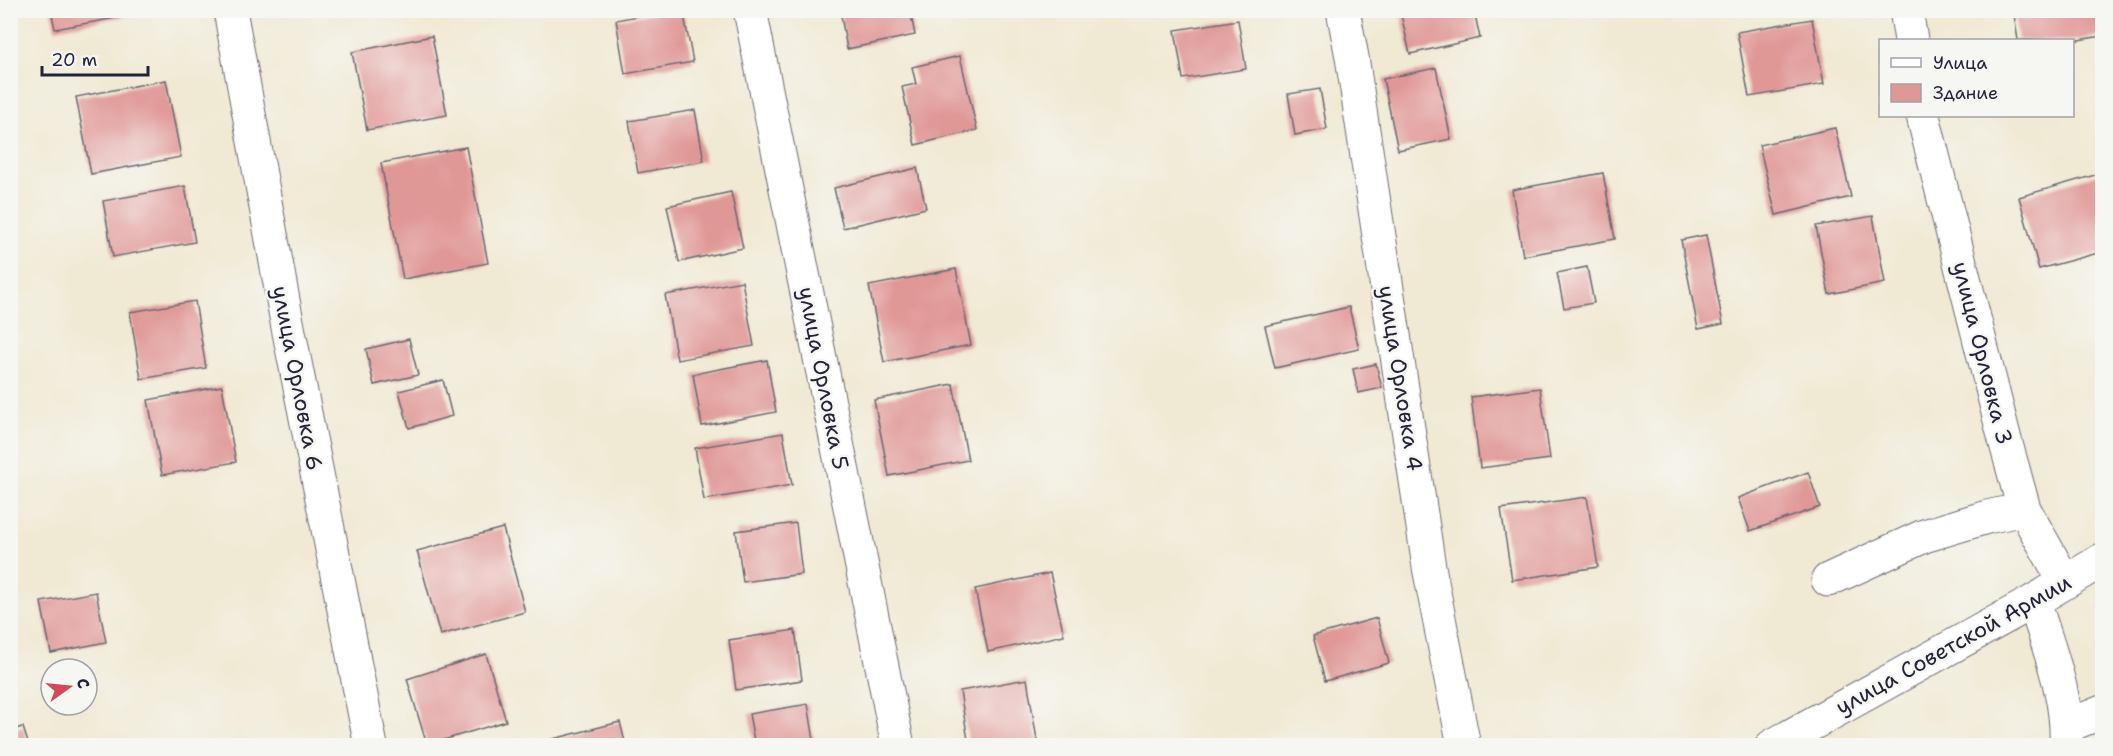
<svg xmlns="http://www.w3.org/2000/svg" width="2113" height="756" viewBox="0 0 2113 756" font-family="'Shantell Sans',sans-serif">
	<rect width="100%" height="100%" fill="#f6f6f2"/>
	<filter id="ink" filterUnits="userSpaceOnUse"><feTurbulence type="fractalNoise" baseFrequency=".0167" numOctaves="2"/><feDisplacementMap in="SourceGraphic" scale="12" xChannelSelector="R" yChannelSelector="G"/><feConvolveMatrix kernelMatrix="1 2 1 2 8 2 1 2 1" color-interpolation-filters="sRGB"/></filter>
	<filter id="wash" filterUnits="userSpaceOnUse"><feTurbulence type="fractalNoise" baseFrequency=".008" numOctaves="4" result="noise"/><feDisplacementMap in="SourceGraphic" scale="24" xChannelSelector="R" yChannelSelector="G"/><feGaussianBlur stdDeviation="1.35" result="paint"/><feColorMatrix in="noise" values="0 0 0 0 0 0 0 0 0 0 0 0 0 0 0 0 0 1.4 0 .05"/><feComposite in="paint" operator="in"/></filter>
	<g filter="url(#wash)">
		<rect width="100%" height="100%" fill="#f0e9d3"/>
		<g id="blocks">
			<g fill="#e09897">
				<path d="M51 10H149V12L55 29Z"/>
				<path d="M669 10H683L693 62 625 74 616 20Z"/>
				<path d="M840 10H910L915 35 847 49Z"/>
				<path d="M1400 10H1474L1480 38 1410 54Z"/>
				<path d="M2043 10H2102V36L2072 41 2018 40 2014 15Z"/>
				<path d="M1812 19 1824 84 1749 97 1737 32Z"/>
				<path d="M1238 20 1246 69 1183 79 1175 30Z"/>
				<path d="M432 36 447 115 367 130 352 52Z"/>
				<path d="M960 56 977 130 915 145 902 87 916 84 912 67Z"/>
				<path d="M1436 68 1451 139 1398 150 1383 79Z"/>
				<path d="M166 80 181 157 91 174 76 97Z"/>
				<path d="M1320 89 1327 129 1295 135 1288 94Z"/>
				<path d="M695 110 704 161 638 173 629 121Z"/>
				<path d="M1835 128 1851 197 1776 215 1759 145Z"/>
				<path d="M466 147 488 263 403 279 381 163Z"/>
				<path d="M917 168 926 208 843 228 834 188Z"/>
				<path d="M1603 173 1615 239 1523 256 1512 190Z"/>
				<path d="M2102 173V252L2039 269 2019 197Z"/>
				<path d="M185 186 195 242 113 257 103 201Z"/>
				<path d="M731 192 743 248 679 262 667 206Z"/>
				<path d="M1873 216 1885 283 1829 294 1816 226Z"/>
				<path d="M1706 235 1723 324 1698 329 1681 240Z"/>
				<path d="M1587 267 1594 303 1564 308 1557 273Z"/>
				<path d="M956 269 971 345 884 362 869 286Z"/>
				<path d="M742 281 754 346 677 360 665 295Z"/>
				<path d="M195 301 206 368 141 379 130 312Z"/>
				<path d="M1349 307 1359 349 1275 368 1265 326Z"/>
				<path d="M409 339 418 375 374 385 366 349Z"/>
				<path d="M767 360 776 412 702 426 693 374Z"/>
				<path d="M1376 364 1382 388 1358 393 1353 369Z"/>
				<path d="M443 380 452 416 409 428 399 391Z"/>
				<path d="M953 384 968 460 889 476 874 400Z"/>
				<path d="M222 386 236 462 162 475 148 400Z"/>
				<path d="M1540 388 1550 459 1480 468 1471 397Z"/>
				<path d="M783 433 792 485 704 500 695 448Z"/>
				<path d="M1808 472 1820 507 1750 531 1738 498Z"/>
				<path d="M1587 497 1598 567 1512 580 1501 509Z"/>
				<path d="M796 523 802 574 743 582 736 531Z"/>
				<path d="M503 528 525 612 440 635 417 551Z"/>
				<path d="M1050 573 1064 635 988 652 975 589Z"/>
				<path d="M96 592 106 642 51 653 41 602Z"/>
				<path d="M1377 618 1389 663 1325 681 1313 636Z"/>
				<path d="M795 630 802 680 736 690 729 640Z"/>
				<path d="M486 654 506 721 427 745 407 679Z"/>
				<path d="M1027 679 1038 746H969L960 691Z"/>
				<path d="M808 704 815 746H755L749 714Z"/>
				<path d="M620 722 626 746H542L541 742Z"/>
				<path d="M23 727 29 746H10V730Z"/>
			</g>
		</g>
	</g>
	<g filter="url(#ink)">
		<use href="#blocks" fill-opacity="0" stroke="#6a6870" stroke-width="1.5"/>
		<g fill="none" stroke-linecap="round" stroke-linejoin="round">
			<g stroke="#6a6870" stroke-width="35">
				<g id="street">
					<path d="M230 10 287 322 371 746"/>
					<path d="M750 10 898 746"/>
					<path d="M1343 10 1352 57 1429 567 1464 746"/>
					<path d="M1906 10 1911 40"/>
					<path d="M1923 116 2005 440 2024 509 2065 582"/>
					<path d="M1828 580 1924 536 1987 517 2024 509"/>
					<path d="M2034 601C2048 647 2069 697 2066 746"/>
					<path d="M2067 726 2102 712"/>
					<path d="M1772 746 2034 601 2102 560"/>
				</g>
			</g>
			<use href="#street" stroke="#fff" stroke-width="33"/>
		</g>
	</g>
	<g text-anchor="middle" stroke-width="5" stroke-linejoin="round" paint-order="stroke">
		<g font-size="22" fill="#22223b" stroke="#f6f6f2">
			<text transform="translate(1983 353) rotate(76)" y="8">улица Орловка 3</text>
			<text transform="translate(298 378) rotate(79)" y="8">улица Орловка 6</text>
			<text transform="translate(824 378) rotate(79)" y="8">улица Орловка 5</text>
			<text transform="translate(1401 378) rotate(81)" y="8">улица Орловка 4</text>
			<text transform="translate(1953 644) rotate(-29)" y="8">улица Советской Армии</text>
		</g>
	</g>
	<rect width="2113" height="756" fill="none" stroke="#f6f6f2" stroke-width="36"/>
	<rect x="1879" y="39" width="195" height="78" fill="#f6f6f2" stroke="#a1a1a9" stroke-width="1.5"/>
	<rect x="1891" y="58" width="30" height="9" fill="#ffffff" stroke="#a1a1a9" stroke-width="1.5"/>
	<text x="1933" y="69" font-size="18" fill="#22223b">Улица</text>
	<rect x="1891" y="84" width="30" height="18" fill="#e09897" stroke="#a1a1a9" stroke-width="1.5"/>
	<text x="1933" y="99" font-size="18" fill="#22223b">Здание</text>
	<g transform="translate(69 687) rotate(75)"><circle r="28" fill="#f6f6f2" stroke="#a1a1a9" stroke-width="1.5"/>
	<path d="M0-4.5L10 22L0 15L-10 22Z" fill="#d1495b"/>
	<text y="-9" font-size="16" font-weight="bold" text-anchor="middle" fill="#22223b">С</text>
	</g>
	<path d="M42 66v9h106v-9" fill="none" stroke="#22223b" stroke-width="3"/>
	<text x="51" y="66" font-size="18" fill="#22223b" stroke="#f6f6f2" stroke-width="4.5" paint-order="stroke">20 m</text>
</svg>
